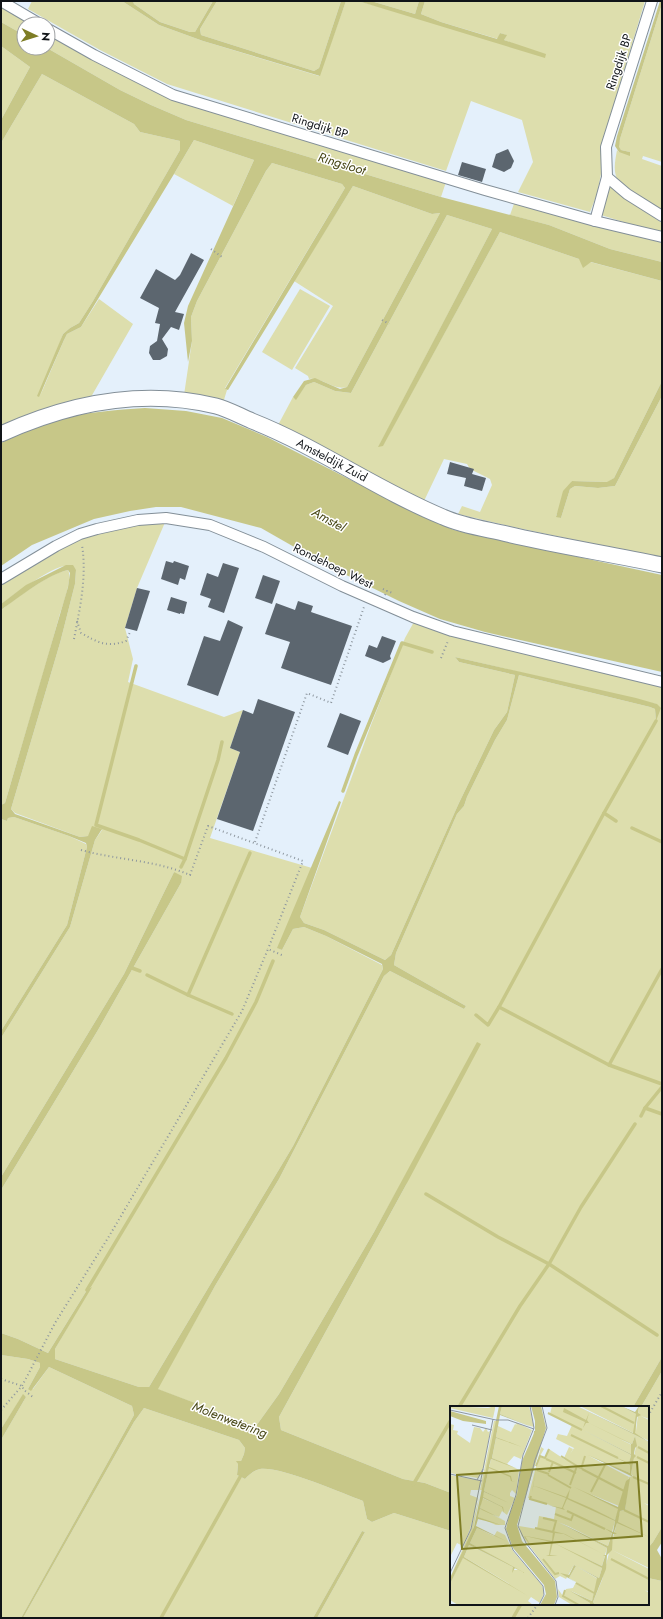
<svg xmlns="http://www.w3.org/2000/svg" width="663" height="1619" viewBox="0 0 663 1619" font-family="Jost,sans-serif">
	<rect width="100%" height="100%" fill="#e4f0fb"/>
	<g fill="#dddead">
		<path d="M32 1H122L159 25 203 41 319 76 346 1H358L515 44 504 40 506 35 500 33 498 39 441 22 421 14 425 1H645L608 124 601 154V174L597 194 590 212 518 192 533 162 522 120 471 101 446 171 167 84 100 50 28 9Z"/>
		<path d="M133 1H213L195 32H190L160 22 134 4Z"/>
		<path d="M217 1H341L319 68 314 71 201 35 200 29Z"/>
		<path d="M371 1H419L415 14Z"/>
		<path d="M1 2 39 24H24V35L1 22Z"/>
		<path d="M662 4V162L643 156 642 159 662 166V213L620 184C612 173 615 162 617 150L619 152H630L621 150 618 147 620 139Z"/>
		<path d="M48 30 120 72 446 182 441 197 186 120 151 105 120 90 47 48Z"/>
		<path d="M1 46 30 67 1 120Z"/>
		<path d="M42 74 134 124 140 132 180 141V150L93 301 79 323 70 328 63 334 40 396 64 340 67 334 81 327 99 299 133 324 91 397 24 416 1 425V143Z"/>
		<path d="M194 140 254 160 233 206 174 174Z"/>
		<path d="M272 163 342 184 345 188 225 388 227 390 223 403 184 395 192 341 191 317 197 301 266 171Z"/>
		<path d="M608 185 662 223V234L601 215Z"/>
		<path d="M353 186 432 214 440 213 347 387C333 391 323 377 309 379L308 376 295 368 333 306 294 281Z"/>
		<path d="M515 201 662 243V262L610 249 549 225 510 215Z"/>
		<path d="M447 215 492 229 379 446 383 445 500 232 579 259 662 281V381L614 478 608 482 572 481 556 516 561 518 570 489 575 486 598 488 615 486 662 396V558L513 527 458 514 462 506 480 512 492 485 490 479 470 469 467 464 444 459 424 501 277 427 293 397 296 399 306 385 314 382 335 391 351 393Z"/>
		<path d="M300 289 330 306 292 370 262 352Z"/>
		<path d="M166 520 137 588 125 628 133 659 128 682 224 717 243 710 230 748 240 752 210 838 312 868 278 948 282 950 293 929 304 927 326 936 382 965 383 969 293 1146 149 1387H139L55 1359V1349L91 1287 87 1290 48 1353 18 1339 1 1333V1190L98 1030 181 883 174 872 124 974 1 1177V1038L70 927 95 840 102 830 88 836 80 837 15 813 11 809 60 643 75 584 76 570C73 569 70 566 67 566 55 564 12 596 1 604V578L89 532Z"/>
		<path d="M68 570C73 578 62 607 59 617 42 679 23 741 5 803L1 805V610C18 597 48 574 68 570Z"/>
		<path d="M415 620 505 649 662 686V1357L633 1407H451V1493L425 1483 403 1479 281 1430 279 1417 406 1185 420 1149 374 1232 279 1394 256 1426 157 1389 215 1286 279 1179 384 976 390 971 464 1009 466 1006 394 965 396 953 457 814 464 806 467 797 495 740 507 720 519 675 650 707 655 709 656 720V704L455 657 459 662 515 675 507 712 494 730 458 805 391 955 385 960 324 930 304 923 300 917 371 725 405 638Z"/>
		<path d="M14 817 69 836 86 844 87 847 67 925 1 1031V819L7 821 8 818Z"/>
		<path d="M1 1355 28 1359 40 1363V1367L28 1389H33L49 1367 132 1406 134 1415 21 1618H1V1440L26 1397 23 1395 1 1429Z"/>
		<path d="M662 1371V1527L653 1542 648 1548V1407H641Z"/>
		<path d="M144 1408 239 1440 245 1448 244 1454 241 1461H237L238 1464 237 1475 245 1479C249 1475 254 1470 260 1469 280 1466 342 1493 363 1501L367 1519 372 1522 394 1513 451 1531V1604H648V1578L662 1581V1618H317L365 1532 362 1531 313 1618H23L134 1422Z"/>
	</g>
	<g fill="#c7c788">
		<path d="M122 1H133L134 4 160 22 190 32H195L213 1H217L200 29 201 35 314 71 319 68 341 1H346L320 76 203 41 159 25Z"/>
		<path d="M358 1H371L415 14 419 1H425L421 14 441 22 497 39 500 33 507 35 504 40 546 54 545 58Z"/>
		<path d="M660 1H662V4L620 139 619 147 621 150 630 152V156L619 152 615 146 617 136Z"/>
		<path d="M1 22 24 35V48H47L120 90 151 105 186 120 441 197 549 225 610 249 662 262V281L591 262 583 268 579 259 500 232 383 446 378 447 492 229 447 215 351 393 335 391 314 382 306 385 296 400 293 397 304 381 315 378 340 389 347 387 440 213 432 214 353 186 228 390 225 389 345 188 342 184 272 163 266 171 197 301 191 317 192 341 188 362 184 323 188 306 254 160 194 140 174 174 81 327 67 334 64 340 39 397 37 396 63 334 70 328 79 323 93 301 180 150V141L140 132 134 124 42 74 1 143V120L30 67 1 46Z"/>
		<path d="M662 381V396L615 486 598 488 575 486 570 489 561 518 556 517 563 491 572 481 607 482 614 478Z"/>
		<path d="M145 408 186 411 222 418 267 437 423 517 454 530 662 575V672L485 632 440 619 399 601 324 564 261 528 181 507H156L130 511 94 519 32 545 1 566V443C19 433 38 425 58 419 86 412 116 410 145 408Z"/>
		<path d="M66 565H73L76 570 75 584 60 643 11 809 15 814 80 837 88 836 92 826 102 829 95 840 70 927 1 1038V1031L67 925 87 847 86 843 69 836 14 817 8 818 7 821 1 819V805L5 803 51 645 68 587 70 573 68 570C48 574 18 598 1 610V604L26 585Z"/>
		<path d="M455 657 636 698 657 704 661 708 656 721 655 709 650 707 519 675 507 720 495 740 467 797 464 806 457 814 396 953 394 965 466 1006 464 1009 390 971 384 976 279 1179 215 1286 158 1389 256 1426 279 1394 374 1232 477 1042 481 1044 406 1185 279 1417 281 1430 403 1479 425 1483 451 1493V1531L394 1513 372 1522 367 1519 363 1501C342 1493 280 1466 260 1469 254 1470 249 1475 245 1479L237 1475 238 1464 236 1461H241L244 1454 245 1448 239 1440 144 1408 134 1422 23 1618H21L134 1415 132 1406 49 1367 31 1391 28 1389 40 1367V1363L28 1359 1 1355V1333L18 1339 48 1353 87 1290 92 1287 55 1349V1359L139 1387H149L293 1146 383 969 382 964 326 936 304 927 293 929 282 950 277 948 339 801 341 802 300 917 304 923 324 930 385 960 391 955 458 805 494 730 507 712 515 675 459 662Z"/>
		<path d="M174 872 182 876 181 883 98 1030 1 1190V1177L124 974Z"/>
		<path d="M662 1357V1371L641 1407H633Z"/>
		<path d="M23 1394 26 1397 1 1440V1429Z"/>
		<path d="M662 1527V1542L657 1550 662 1559V1581L648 1578V1548L653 1542Z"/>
		<path d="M362 1531 365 1532 317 1618H313Z"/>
	</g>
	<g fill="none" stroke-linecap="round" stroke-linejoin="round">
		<g stroke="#c7c788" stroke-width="3.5">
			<path d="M136 666 96 825 139 840 185 859 218 760 222 742"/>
			<path d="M343 791 356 755 402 643 432 652"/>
			<path d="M616 821 604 813 656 721"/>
			<path d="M632 828 662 842"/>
			<path d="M181 867 185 859"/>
			<path d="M132 968 140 971"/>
			<path d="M147 975 188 995"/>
			<path d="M499 1007 609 1065 662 1084"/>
			<path d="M232 1014 188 995 250 853"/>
			<path d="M476 1015 488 1025 499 1007 604 813"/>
			<path d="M609 1065 662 969"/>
			<path d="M645 1108 662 1087"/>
			<path d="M641 1116 645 1108 662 1114"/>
			<path d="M426 1194 498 1237 549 1264 657 1335"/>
			<path d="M87 1290 226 1058 256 1002 273 961"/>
			<path d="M459 1407 520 1306 549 1264 581 1207 635 1124"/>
			<path d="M413 1485 451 1420"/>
			<path d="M161 1618 240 1477"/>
			<path d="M513 1618 521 1604"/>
		</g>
	</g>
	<g fill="#5c666f">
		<path d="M508 149 514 161 511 168 504 172 492 167 496 154Z"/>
		<path d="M462 162 486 169 482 182 458 175Z"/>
		<path d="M191 253 204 260 175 312 184 314 179 330 171 327 162 339 168 349 167 356 160 360H153L149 353 150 346 157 341 160 324 155 323 159 308 140 298 156 269 175 280 180 275Z"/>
		<path d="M450 462 474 469 472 474 486 478 482 491 464 486 466 478 447 474Z"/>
		<path d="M166 561 173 563 174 561 189 566 185 580 180 578 178 585 161 579Z"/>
		<path d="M223 563 239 568 224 613 208 607 211 599 200 595 207 573 218 577Z"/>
		<path d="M263 575 280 581 272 604 255 598Z"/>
		<path d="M137 588 150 591 137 631 125 628Z"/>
		<path d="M171 597 187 602 184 614 180 613V614L167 610Z"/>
		<path d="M298 601 313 606 311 612 352 626 331 685 281 668 290 642 265 634 276 603 295 610Z"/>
		<path d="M228 620 243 627 218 696 187 685 204 636 220 641Z"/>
		<path d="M382 636 396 641 390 656 391 659 383 663 365 656 369 645 377 648Z"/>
		<path d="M258 699 295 712 253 831 217 819 240 752 230 748 243 710 253 714Z"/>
		<path d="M340 713 361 721 348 755 327 747Z"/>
	</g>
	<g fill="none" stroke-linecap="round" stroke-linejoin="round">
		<g stroke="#838f98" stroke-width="12">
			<g id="street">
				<path d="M1 1 40 24"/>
				<path d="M48 29 94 55 173 95 485 190 595 221 662 237"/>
				<path d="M607 177 627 194 662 216"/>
				<path d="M595 221 607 177 606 147 652 1"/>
				<path d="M1 579 56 546 80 534 97 529 138 520 166 518 210 525 264 547 342 586 413 617 452 631 662 682"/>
			</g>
		</g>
		<g stroke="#838f98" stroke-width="17">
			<path id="secondary" d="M1 434C69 403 142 388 216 406 228 409 240 416 252 421 318 447 377 490 443 517 463 526 486 529 507 534 558 546 611 554 662 565"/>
		</g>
		<g stroke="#8e979f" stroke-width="2" stroke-dasharray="1 3" stroke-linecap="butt">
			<path d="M211 249 222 257"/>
			<path d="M382 320 389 324"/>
			<path d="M383 589 387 591"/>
			<path d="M385 595 387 591 393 593"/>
			<path d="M77 621 81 633C97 642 107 648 126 641L130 632"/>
			<path d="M74 639C80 608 87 577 82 545"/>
			<path d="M441 658 448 641"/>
			<path d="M255 842 307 693 331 703 364 607"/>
			<path d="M81 850C117 860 155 860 190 875L208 826 303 861 268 949"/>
			<path d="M1 1379 22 1386 24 1390 34 1398"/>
			<path d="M1 1410 22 1386 55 1323 108 1238 242 1011 268 949 284 956"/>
			<path d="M648 1416 662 1392"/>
			<path d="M528 1618 538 1604"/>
		</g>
		<use href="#street" stroke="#fff" stroke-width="10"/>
		<use href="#secondary" stroke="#fff" stroke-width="15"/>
	</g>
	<g text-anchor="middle" stroke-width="3" stroke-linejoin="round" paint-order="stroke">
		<g font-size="12" fill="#101418" stroke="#fff">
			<text transform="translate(619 62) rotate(-72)" y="4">Ringdijk BP</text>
			<text transform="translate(320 126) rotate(17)" y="4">Ringdijk BP</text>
			<text transform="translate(332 460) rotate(28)" y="4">Amsteldijk Zuid</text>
			<text transform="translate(333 566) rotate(26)" y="4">Rondehoep West</text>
		</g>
		<g font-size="13" font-style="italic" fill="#474615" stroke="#fff">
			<text transform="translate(342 163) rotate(17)" y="5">Ringsloot</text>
			<text transform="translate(329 519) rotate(29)" y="5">Amstel</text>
			<text transform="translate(230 1419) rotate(21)" y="5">Molenwetering</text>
		</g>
	</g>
	<g transform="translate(450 1406)">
		<rect width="199" height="199" fill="#e4f0fb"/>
		<path d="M0 0 38 2 45 0V3L43 12 0 2ZM52 0H79L84 21 55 13 77 19 50 8ZM102 0H127L199 36V99L194 97 199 100V162L162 144 199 163V186L195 184 199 187V199H142H145L143 196 152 174 170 105 175 104 179 71 169 100 140 88 169 103 165 114 156 110 165 115 158 140 118 120 108 116 157 142 152 160 135 152 152 162 149 172 124 159 116 173 110 170 105 173 71 129 69 120 87 123 89 110 104 113 106 101 115 104 78 92 91 41 94 43 90 50 95 52 99 43 117 55 114 52 119 41 123 43 120 48 124 42 132 46 106 33 108 28 117 30 122 19 100 8ZM133 24 181 48 182 39 170 33 182 38 185 30 186 40 181 68 183 70 179 71 139 50 180 67V59L168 53 179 58 181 49ZM130 0H171L186 8V25L189 0H199V13L191 10 199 14V35ZM44 15H47L32 84H30ZM65 16 82 24 71 53 64 50 57 58 69 64 66 88 62 84 60 87V90L65 92 57 109 52 105 49 111 41 108 55 115V119H46L28 111 30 103 33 104 30 102 32 92 53 101 32 91 34 86 48 92 34 85 41 53 50 56 42 52 46 32 51 33 46 31 48 20 61 26 65 18 67 19ZM0 18 4 19 3 24 8 25 7 28 20 37 24 21 30 22 33 26 36 22 38 26 40 25 34 61 28 72 0 67ZM0 69 31 75 29 84H21L20 89 28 92 20 123 13 140 7 137 1 149ZM29 92 23 125 0 172 21 124ZM27 122 44 130 47 125 55 129 63 145 92 179 94 187 90 197 81 191 78 195 83 199H8L0 194V178L13 151 78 189 14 151 19 139 63 161 64 164H68L20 137ZM126 160 148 173 142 195 121 185 140 197V199H122L109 191 108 183 113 190 116 183 123 182 126 176 119 172Z" fill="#dddead" fill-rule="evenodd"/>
		<path d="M49 0H52L50 8 82 21 50 9 46 31 72 41 46 32 42 52 61 60 68 63 41 53 39 61 61 70 62 75 65 76 61 75 60 71 39 62 34 85 59 97 34 86 33 91 53 101 54 107 52 101 33 92 30 102 54 114 30 103 28 111 51 119 28 113 26 120 56 135 27 122 20 137 75 167 65 162 62 167 63 161 19 139 14 151 78 190 13 152 0 178V172L24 121ZM81 0H91L96 22 67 119 72 135 105 175 107 191 104 199H90L96 188 94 179 63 142 56 123 59 110 67 88 72 55 85 25V15ZM127 0 183 27 186 8 171 0 185 6 189 0 188 7 191 9 187 11 185 27 199 36ZM114 2 136 14 139 7 137 14 139 17 182 38 185 30 187 40 185 42 184 48 186 50 184 52 181 68 183 71 138 49 180 67V59L165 51 179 57 181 49 133 24 181 48V38L139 17H136L133 22 135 16 113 6ZM0 5 36 15V18L13 15 0 10ZM86 64 83 80 88 81 116 91 120 83 118 92 141 102 165 114 168 103 124 81 168 101 176 75 180 72 175 104 170 105 168 116 199 131 167 117 164 126 167 128H163L162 144 157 149 156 163 143 196 145 199H140V197L120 185 142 195 147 172 126 160 119 172 125 176 110 167 119 169 124 159 149 172 152 162 104 137 152 160 155 150 153 149H156L157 142 108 116 158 140 162 127 154 122 163 126 165 115 117 93 113 102 115 104 98 99 112 102 116 92 87 81 83 80 82 87ZM103 125 115 128 153 148 114 128 105 127 100 149 108 150 123 158 108 150H96L99 149 101 136 75 130 81 140 74 131 75 130H76L102 135Z" fill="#c7c788"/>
		<path fill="none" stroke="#c7c788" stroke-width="2" d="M151 0 184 17M98 7 132 24M121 29 168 52M188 41 199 47M111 50 127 60M187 51 199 57M96 53 103 56 99 66M83 56 85 25M103 56 126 67M86 60 90 50 95 52 99 43M131 63 135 50M132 63 174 85M87 64 99 68M98 69 121 82M183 71 199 78M120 79 127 60 130 62M141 86 155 59M81 90 80 93 97 98M174 104 199 116M117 105 155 123M105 108 121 114 123 109M85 122 103 126 106 115 93 112M93 153 105 168 109 167M161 153 199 173M126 177 144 187M115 184 113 190 129 199"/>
		<path fill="none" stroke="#8f98a0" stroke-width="1" d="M80 0 84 22 73 49 66 89 55 122 63 144 93 180 94 189 89 199M92 0 97 22 85 54 68 120 76 137 106 175 108 191 105 199M0 4 46 14H58L84 23M22 19 42 24M0 68 32 75M27 74 33 63M0 167 21 123 43 13"/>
		<path fill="#7e7d25" fill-opacity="0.15" stroke="#7e7d25" stroke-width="2" d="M187 56 192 130 12 143 7 69Z"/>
		<rect width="199" height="199" fill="none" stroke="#101418" stroke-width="2"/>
	</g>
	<rect width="663" height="1619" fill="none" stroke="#101418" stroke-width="4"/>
	<g transform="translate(36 36) rotate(94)"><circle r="19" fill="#ffffff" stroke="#9fa1a3"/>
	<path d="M0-3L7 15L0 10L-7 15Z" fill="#7e7d25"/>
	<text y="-6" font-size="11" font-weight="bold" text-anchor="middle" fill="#101418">N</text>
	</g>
</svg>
